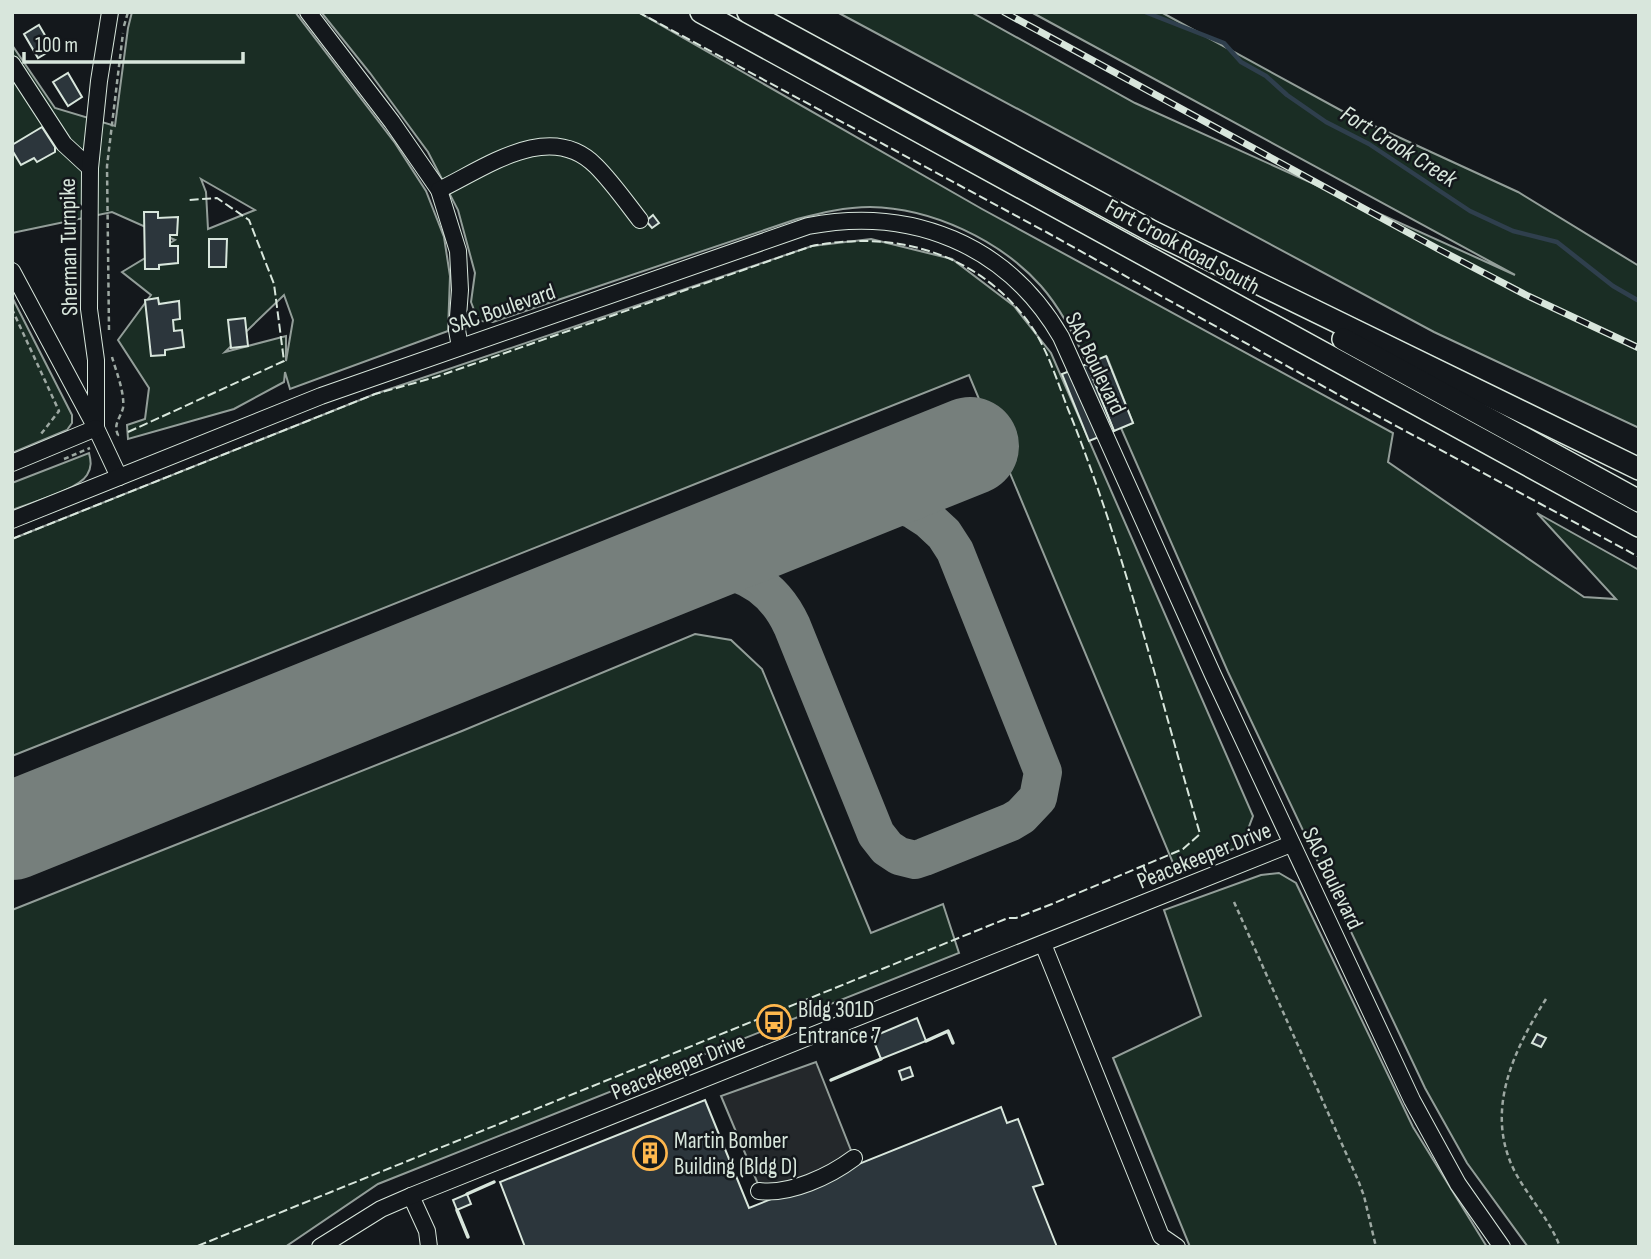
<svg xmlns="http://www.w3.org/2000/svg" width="1651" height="1259" viewBox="0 0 1651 1259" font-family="'Sofia Sans Condensed',sans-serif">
	<rect width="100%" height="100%" fill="#14181c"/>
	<g fill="#1a2d24" stroke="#939e99" stroke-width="2" fill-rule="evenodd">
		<path d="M132 12H295L395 143 426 191 444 237 450 276 448 331 290 389 285 372 284 382 234 409 128 439 127 425 145 419 149 388 118 340 151 295 122 272 175 240 112 212 12 233V45L55 108 115 126 128 28ZM201 179 255 210 208 229 206 192ZM284 295 293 320 286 361V336L225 352Z"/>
		<path d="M321 12H638L982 209 1393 433 1388 462 1584 597 1616 599 1537 513 1639 570V1247H1528L1467 1163 1425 1088 1228 672 1121 428 1133 423 1107 357 1087 364C1075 336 1061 309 1041 286 1000 240 932 208 870 207 845 207 821 213 797 219L493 322 481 321 476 315 471 302 475 273 458 210 428 152 370 73Z"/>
		<path d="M837 12H971L1135 103 1515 275 1031 12H1161L1344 112 1518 192 1639 266V428L1434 332Z"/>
		<path d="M871 239 952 259 1014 306 1051 353 1253 816 1242 845 1178 875 969 375 12 756V539L375 394 812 246Z"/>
		<path d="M12 297 72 415V423L67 430 12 453Z"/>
		<path d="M89 453C91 461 92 467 87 475 78 490 30 503 12 510V483Z"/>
		<path d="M695 634 731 640 762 669 871 933 943 904 959 953 378 1184 285 1247H12V910L462 731Z"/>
		<path d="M1279 873 1296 883 1413 1127 1487 1247H1190L1113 1058 1201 1016 1164 910 1261 875Z"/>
	</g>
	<path fill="#24282b" stroke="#939e99" stroke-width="2" d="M816 1062 854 1158 763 1196 721 1096Z"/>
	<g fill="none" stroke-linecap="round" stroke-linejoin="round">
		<path stroke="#2f3f4d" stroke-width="4.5" d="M1145 12 1224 43 1241 62 1266 76 1287 95 1326 122 1369 144 1470 211 1513 231 1557 242 1613 286 1639 301"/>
		<path stroke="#767f7c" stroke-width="38" d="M657 572C714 560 766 569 792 626L876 834 887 848 899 856 915 860 924 857 1011 822 1021 816 1038 798 1043 772 955 551 944 534 929 520 912 509 880 499 856 500 823 505"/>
		<path stroke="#767f7c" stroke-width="98" d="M12 831 970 446"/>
	</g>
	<g fill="#2c363c" stroke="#d8e6dc" stroke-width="2">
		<path d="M39 25 53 49 38 58 24 34Z"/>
		<path d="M68 73 82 97 68 106 53 82Z"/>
		<path d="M42 127 55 147V152L37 162 34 158 21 165 12 150V145Z"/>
		<path d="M144 212H158V218L178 217 177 235H170V246H178V263L159 265V269H145Z"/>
		<path d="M653 215 659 223 652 228 646 221Z"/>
		<path d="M209 239H227L226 267H209Z"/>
		<path d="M158 298 159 304 179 301 180 319 173 320 174 331 182 330 184 347 165 350V355L151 356 145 300Z"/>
		<path d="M245 318 248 346 231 348 228 320Z"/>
		<path d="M1106 356 1133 423 1114 431 1087 364Z"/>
		<path d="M1087 364 1114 431 1089 441 1062 374Z"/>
		<path d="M917 1018 926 1041 881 1059 872 1037Z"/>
		<path d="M1537 1034 1546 1038 1541 1047 1532 1043Z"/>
		<path d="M910 1067 913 1076 902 1080 899 1071Z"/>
		<path d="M705 1100 749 1208 1001 1107 1007 1123 1018 1119 1043 1184 1033 1187 1057 1247H525L500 1182Z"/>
		<path d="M467 1194 471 1204 457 1210 453 1200Z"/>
	</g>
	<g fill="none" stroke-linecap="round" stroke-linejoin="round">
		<g stroke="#d8e6dc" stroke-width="18">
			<g id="minor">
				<path d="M308 12 392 122 439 190 458 251 460 290 457 330 460 347"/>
				<path d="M12 64 64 144 90 168"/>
				<path d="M439 190C485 168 550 119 596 166 612 182 626 202 640 220"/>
				<path d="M12 271 96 428 119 477"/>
				<path d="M96 428V360L89 309 90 168 99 81 110 12"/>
				<path d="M12 463 96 428"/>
				<path d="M12 520 321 396 808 226C911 206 1007 244 1061 337L1213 675 1412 1100 1458 1184 1502 1247"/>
				<path d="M1043 944 1161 1236 1177 1247"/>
				<path d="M759 1191C790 1195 830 1176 854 1158"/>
				<path d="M411 1196 427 1231 429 1247"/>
				<path d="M320 1247 381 1209 411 1196 1291 844"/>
			</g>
		</g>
		<g stroke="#d8e6dc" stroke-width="24">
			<g id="major">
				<path d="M701 12 1639 526"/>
				<path d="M748 12 1153 232 1639 469"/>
				<path d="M1343 339 1639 501"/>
			</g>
		</g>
		<g stroke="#9da8a2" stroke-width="2.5" stroke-dasharray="5 3.5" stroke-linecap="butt">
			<path d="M124 26 128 12"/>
			<path d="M12 309 59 411 41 434"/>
			<path d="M109 330 107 166 123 33"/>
			<path d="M112 357C116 371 125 393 123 408 120 419 113 424 118 435L115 436"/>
			<path d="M64 459 90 448"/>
			<path d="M1234 902 1358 1180 1364 1196 1376 1247"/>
			<path d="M1546 999C1513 1051 1484 1112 1515 1172 1529 1198 1550 1220 1560 1247"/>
		</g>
		<use href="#minor" stroke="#14181c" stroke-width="16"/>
		<use href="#major" stroke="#14181c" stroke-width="21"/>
		<g stroke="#d8e6dc" stroke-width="7">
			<path id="rail" d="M1004 12 1440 250 1528 296 1639 348"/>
		</g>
		<use href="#rail" stroke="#14181c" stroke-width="4.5" stroke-dasharray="13" stroke-linecap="butt"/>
		<g stroke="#d8e6dc" stroke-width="2" stroke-dasharray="9 3.5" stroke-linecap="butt">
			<path d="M638 12 1048 233 1348 400 1639 557"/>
			<path d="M128 432 284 361 274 284 249 220 217 198 189 200"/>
			<path d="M12 539 375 394 436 377 812 246C894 230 977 252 1029 323 1049 350 1059 388 1072 419 1125 553 1160 696 1200 834L1183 849 1052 904 1016 918H1008L195 1247"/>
			<path d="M1143 865 1151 886"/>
		</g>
		<g stroke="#d8e6dc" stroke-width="3.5">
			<path d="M926 1041 948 1031 953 1043"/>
			<path d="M831 1080 881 1059"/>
			<path d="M467 1194 494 1182"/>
			<path d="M457 1210 468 1237"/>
		</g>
	</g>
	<defs>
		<g id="bus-ring" transform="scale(1.75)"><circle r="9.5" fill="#14181c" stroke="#ffb74d" stroke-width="1.5"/><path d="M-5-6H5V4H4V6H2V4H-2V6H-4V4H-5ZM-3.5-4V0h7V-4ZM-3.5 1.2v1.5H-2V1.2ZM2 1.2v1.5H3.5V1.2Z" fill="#ffb74d"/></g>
		<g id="building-ring" transform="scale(1.75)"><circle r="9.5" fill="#14181c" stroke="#ffb74d" stroke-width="1.5"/><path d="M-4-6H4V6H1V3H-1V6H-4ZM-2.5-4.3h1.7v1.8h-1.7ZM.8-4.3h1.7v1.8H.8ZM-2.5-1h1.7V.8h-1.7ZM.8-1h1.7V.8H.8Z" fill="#ffb74d"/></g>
	</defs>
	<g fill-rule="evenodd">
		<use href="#bus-ring" x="774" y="1022"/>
		<use href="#building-ring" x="650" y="1153"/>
	</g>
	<g text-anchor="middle" stroke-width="5" stroke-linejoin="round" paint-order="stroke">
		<g font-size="23" fill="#d8e6dc" stroke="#14181c">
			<text transform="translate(1183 246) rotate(29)" y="8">Fort Crook Road South</text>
			<text transform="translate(68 247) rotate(-91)" y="8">Sherman Turnpike</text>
			<text transform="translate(502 308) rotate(-19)" y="8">SAC Boulevard</text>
			<text transform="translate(1096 363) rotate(64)" y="8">SAC Boulevard</text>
			<text transform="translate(1204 855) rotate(-22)" y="8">Peacekeeper Drive</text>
			<text transform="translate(1333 878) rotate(64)" y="8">SAC Boulevard</text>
			<text transform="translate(678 1066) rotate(-22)" y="8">Peacekeeper Drive</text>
		</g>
		<g font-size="23" fill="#d8e6dc" stroke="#14181c" text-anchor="start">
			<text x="798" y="1017">Bldg 301D<tspan x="798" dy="26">Entrance 7</tspan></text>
			<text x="674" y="1148">Martin Bomber<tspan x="674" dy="26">Building (Bldg D)</tspan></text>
		</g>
		<g font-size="24" font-style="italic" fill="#d8e6dc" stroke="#14181c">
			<text transform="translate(1399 146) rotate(32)" y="8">Fort Crook Creek</text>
		</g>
	</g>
	<rect width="1651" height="1259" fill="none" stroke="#d8e6dc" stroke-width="28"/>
	<path d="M24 52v10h219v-10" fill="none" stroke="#d8e6dc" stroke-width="3.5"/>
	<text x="35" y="52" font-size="21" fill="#d8e6dc" stroke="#14181c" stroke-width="5" paint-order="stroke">100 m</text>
</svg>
